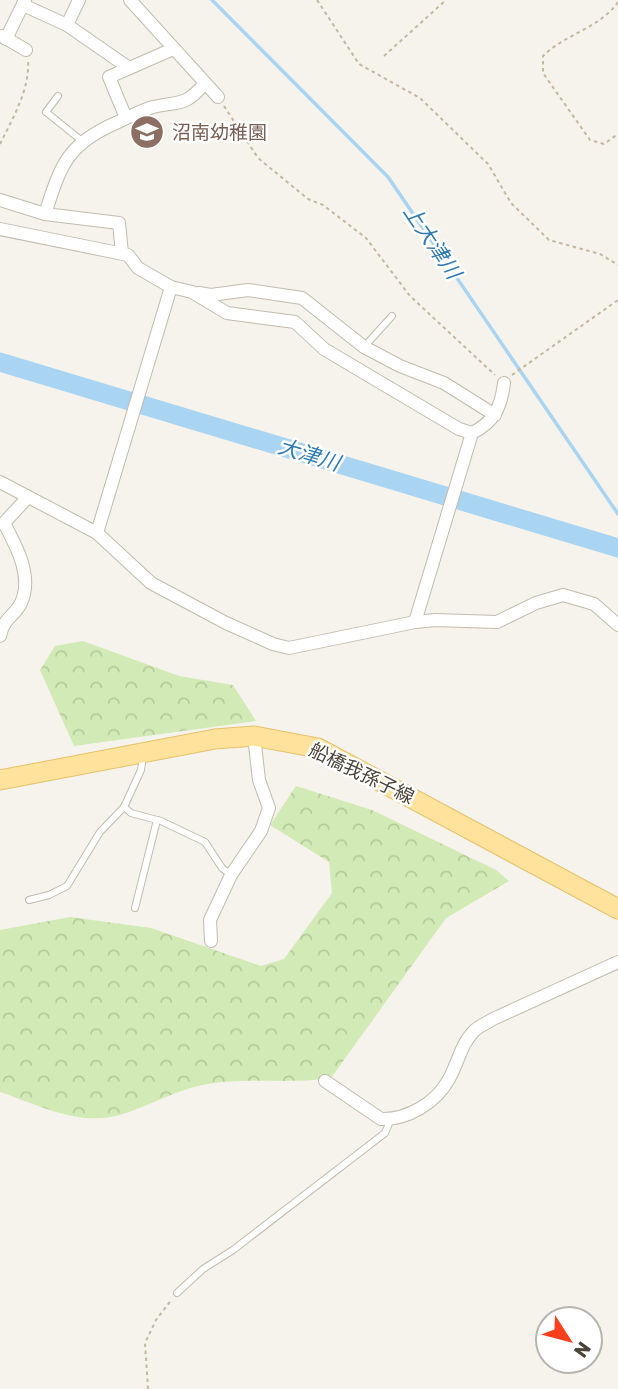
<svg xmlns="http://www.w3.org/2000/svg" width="618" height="1389" viewBox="0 0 618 1389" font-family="Rubik,'Noto Sans JP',sans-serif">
	<defs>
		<pattern id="forest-crowns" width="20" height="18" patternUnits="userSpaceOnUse" patternTransform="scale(1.75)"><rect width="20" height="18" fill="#d2eab5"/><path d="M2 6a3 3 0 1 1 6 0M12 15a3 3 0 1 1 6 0" fill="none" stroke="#b6ca9c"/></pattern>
	</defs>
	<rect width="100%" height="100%" fill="#f6f3ec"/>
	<g fill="url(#forest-crowns)">
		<path d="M83 641 179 676 233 685 256 721 74 746 40 670 55 646Z"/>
		<path d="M296 786 372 810 496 870 509 881 446 918 331 1078C287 1085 242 1076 198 1086 173 1092 148 1106 123 1114 81 1128 39 1105 0 1092V930L70 917 151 928 261 966 284 959 332 893 329 862 270 825Z"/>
	</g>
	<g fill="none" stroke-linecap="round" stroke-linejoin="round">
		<path stroke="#a9d4f2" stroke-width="3.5" d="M212 0 388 177 618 514"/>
		<path stroke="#a9d4f2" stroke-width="19" d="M0 362 618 548"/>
		<g stroke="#c2bbae" stroke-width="8">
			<g id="lane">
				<path d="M58 96 46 112 82 141"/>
				<path d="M364 347 392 316"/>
				<path d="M124 807 131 813 161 821 205 842 222 868 231 875"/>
				<path d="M29 900 49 895 67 886 100 832 124 807 141 770 143 757"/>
				<path d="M135 908 157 820"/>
				<path d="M177 1293 203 1269 233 1250 385 1133 391 1119"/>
			</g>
		</g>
		<g stroke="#c2bbae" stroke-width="14">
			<g id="street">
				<path d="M79 0 67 25 129 68"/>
				<path d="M130 0 218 97"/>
				<path d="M23 5 67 25"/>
				<path d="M2 36 26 50"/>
				<path d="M6 39 25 0"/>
				<path d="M126 118 109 77 173 49"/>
				<path d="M0 200 45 214 119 223 122 253"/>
				<path d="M45 214C61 164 67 144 118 122 129 117 142 110 153 107 180 101 185 107 205 83"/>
				<path d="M0 229 128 255 138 268 171 287 192 292 227 313 295 322 324 349 459 429 472 433C494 422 501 408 504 383"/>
				<path d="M199 293 211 295 248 290 302 298 364 347 400 366 444 383 495 415"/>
				<path d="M0 482 97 533 151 583 226 623 273 644 289 648 415 622 435 620 497 622 536 603 563 595 594 604 618 625"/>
				<path d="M97 533 171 287"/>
				<path d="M415 622 472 433"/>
				<path d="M0 636C4 617 14 617 21 603 33 577 17 547 4 523L28 497"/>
				<path d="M211 941 210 920 231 875 261 831 269 808 259 780 254 736"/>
				<path d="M325 1081 381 1119C407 1120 436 1103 449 1079 458 1063 461 1044 474 1031 479 1026 487 1023 493 1019L618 962"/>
			</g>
		</g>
		<g stroke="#e6c16a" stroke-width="21">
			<path id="primary" d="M0 780 215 739 254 736 318 748 618 909"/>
		</g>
		<g stroke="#c4b79f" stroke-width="2" stroke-dasharray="3.5 3.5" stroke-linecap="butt">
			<path d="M317 0 359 64 420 98 488 164 511 203 549 240 600 254 618 265"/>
			<path d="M618 2C600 28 565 34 543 56V73L590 140 604 144 618 134"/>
			<path d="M384 56 446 0"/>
			<path d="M224 106 258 158 308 199 323 205 366 238 410 296 495 375"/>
			<path d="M0 144C13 118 30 89 28 60"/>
			<path d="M512 375 618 300"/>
			<path d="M148 1389 145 1343 156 1320 172 1299"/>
		</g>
		<use href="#lane" stroke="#fff" stroke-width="6"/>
		<use href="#street" stroke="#fff" stroke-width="12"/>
		<use href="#primary" stroke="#ffe39c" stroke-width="19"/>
	</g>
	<defs>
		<g id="school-disc" transform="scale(1.75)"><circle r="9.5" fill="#8d6e63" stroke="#fff"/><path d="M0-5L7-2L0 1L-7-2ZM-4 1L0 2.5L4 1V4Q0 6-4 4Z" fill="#fff"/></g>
	</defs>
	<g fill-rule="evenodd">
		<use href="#school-disc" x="147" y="132"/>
	</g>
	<g text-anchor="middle" stroke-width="5" stroke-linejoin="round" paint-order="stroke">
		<g font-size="19" fill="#785e54" stroke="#fff" text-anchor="start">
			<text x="172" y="139">沼南幼稚園</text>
		</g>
		<g font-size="19" fill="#4b4439" stroke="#fff">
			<text transform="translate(362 773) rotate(26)" y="7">船橋我孫子線</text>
		</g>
		<g font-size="21" font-style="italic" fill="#2e7ab2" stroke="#fff">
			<text transform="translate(432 242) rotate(56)" y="7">上大津川</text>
			<text transform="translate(309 455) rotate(17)" y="7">大津川</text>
		</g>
	</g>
	<g transform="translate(569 1340) rotate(126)"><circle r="33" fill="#ffffff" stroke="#b7b4b0" stroke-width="2"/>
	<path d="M0-5L12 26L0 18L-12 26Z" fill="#fc3f1d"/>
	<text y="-10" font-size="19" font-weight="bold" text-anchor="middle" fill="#4b4439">N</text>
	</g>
</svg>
